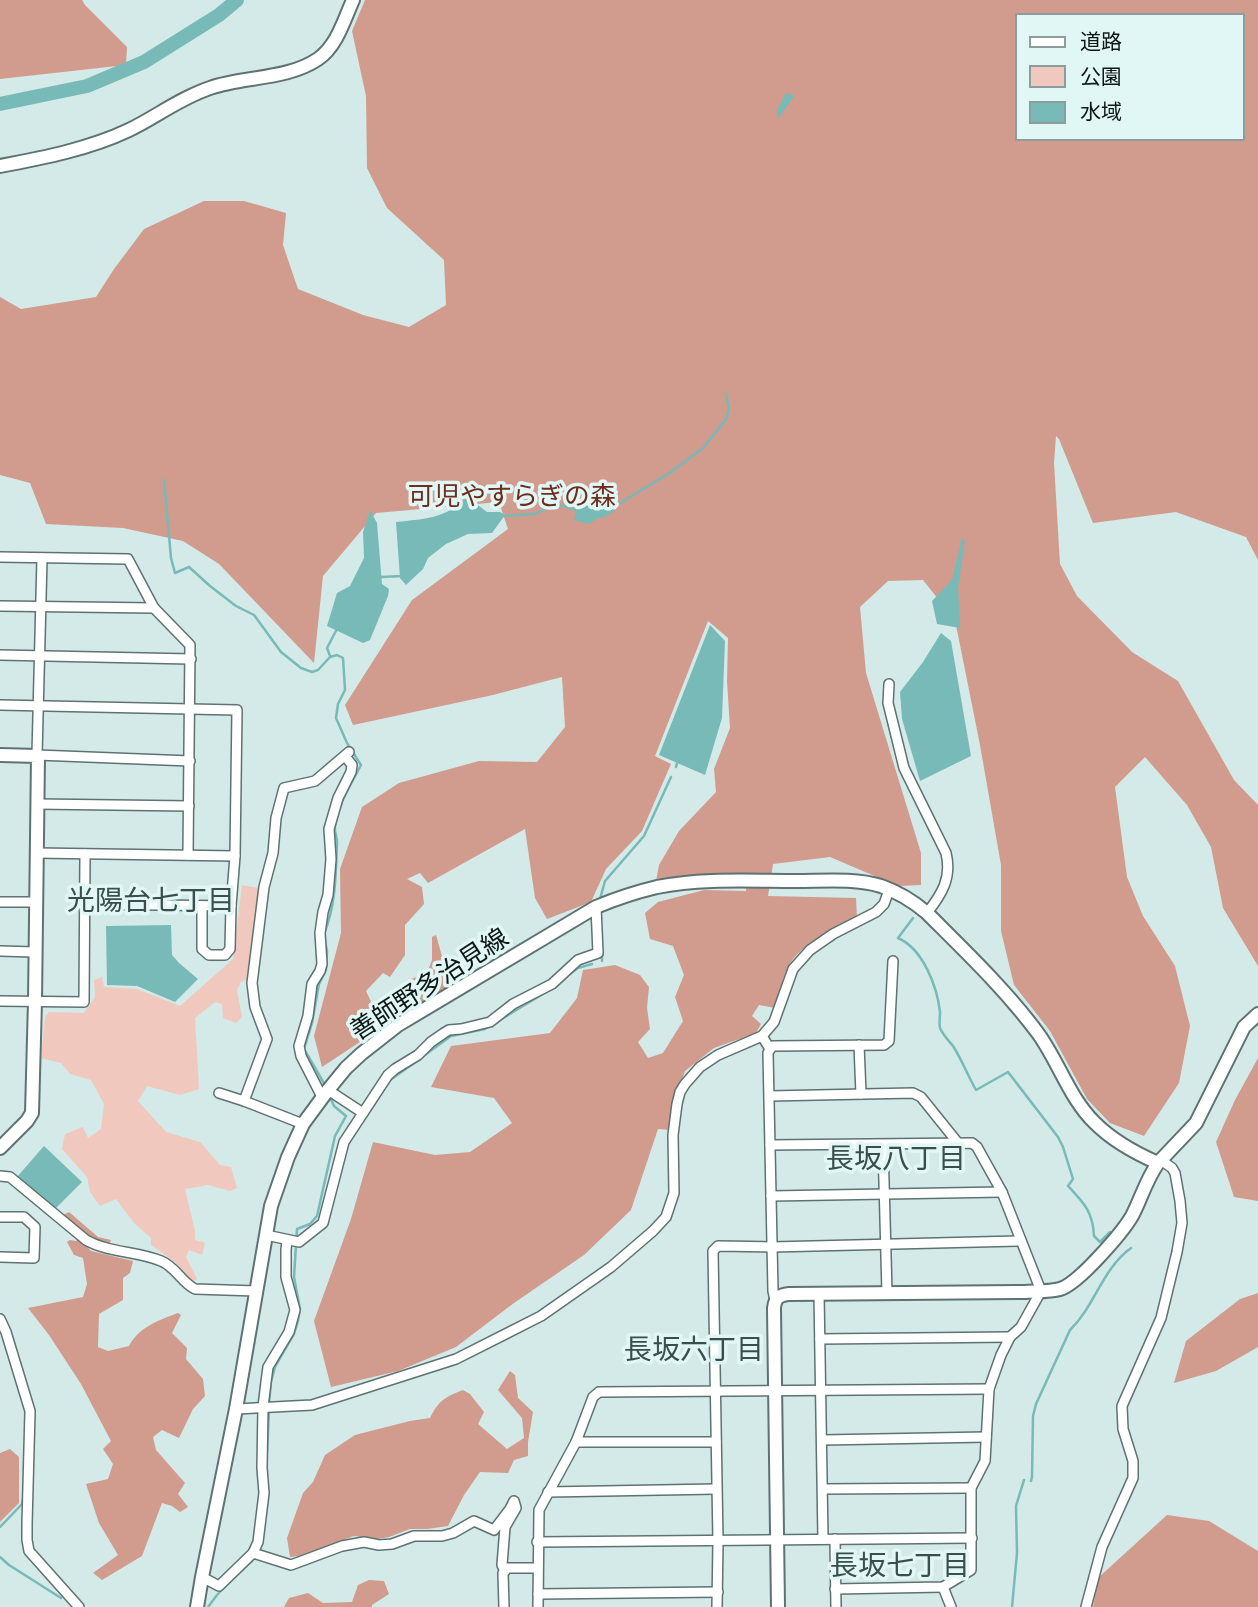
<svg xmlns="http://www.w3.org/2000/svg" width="1258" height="1607" viewBox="0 0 1258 1607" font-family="Karla,'Noto Sans JP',sans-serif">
	<rect width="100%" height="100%" fill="#d3eae8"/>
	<path fill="#f1c8bd" d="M242 885 259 888 250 978 241 982 237 990 242 1017 236 1023 223 1018 222 1004 215 1002 195 1018 199 1089 180 1095 147 1086 138 1101 166 1132 200 1142 220 1165 231 1167 237 1188 230 1191 208 1185 185 1189 195 1231V1240L205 1243 202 1255 189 1250 186 1257 197 1279 192 1282 175 1262 151 1245V1238L134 1223 116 1199 100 1206 90 1192 87 1177 62 1149 65 1134 83 1127 88 1138 101 1129 104 1104 91 1080 70 1074 61 1063 41 1058 45 1017 49 1012 84 1013 95 997 94 980 102 977 104 987 137 989 180 1006 233 959Z"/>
	<g fill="#d19b8e" fill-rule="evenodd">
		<path d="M0 0H82L85 5 127 47 126 65 0 79Z"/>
		<path d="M365 0H1258V560L1246 537 1176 512 1093 523 1059 439 1056 436 1054 463 1060 564 1077 596 1132 652 1178 681 1234 780 1258 805V966L1223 908 1211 847 1187 805 1145 757 1115 787 1127 877 1143 916 1175 966 1190 1026 1179 1083 1144 1136 1110 1123 1087 1099 1050 1031 1014 985 1001 931V865L980 745 955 620 923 580 888 581 860 607 866 673 921 853V885L898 886 830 857 773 864 768 896 856 898 857 918C833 929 803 942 789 965 782 977 780 994 775 1008L759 1005 752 1016 761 1024 756 1033 714 1048 685 1071 671 1111 670 1130 658 1129 631 1210 584 1255 514 1303 456 1347 398 1371 331 1387 314 1321 351 1219 373 1142 435 1155 470 1152 512 1123 494 1098 431 1087 451 1046 550 1033 577 998 583 970 615 965 640 975 649 987 647 1008 650 1029 638 1042 648 1058 663 1053 683 1021 675 997 684 975 673 946 650 939 645 913 658 902 704 890 746 891 747 875 706 876 656 881 659 865 679 831 716 792 714 769 730 728 727 681 728 638 708 621 655 756 671 764 642 831 606 869 591 902 547 919 535 898 525 829 428 883 420 873 407 879 422 887 424 904 405 925V955L390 977 383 973 366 991 373 1006 400 996 406 981 427 973 432 960V937L436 935 450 985 375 1032 322 1067 314 1036 341 933 340 869 362 807 399 783 479 761 537 762 565 727 562 677 493 695 353 725 345 705 412 600 508 529 499 502 376 513 323 576 314 663 219 564 183 541 123 528 46 524 30 483 0 475V297L21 309 96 297 114 269 144 229 204 201H244L286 213 283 245 298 289 363 315 409 327 446 305 444 260 387 208 367 168 366 96 352 31ZM1018 16H1242V138H1018Z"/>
		<path d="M1258 1058V1201L1234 1197 1216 1142 1235 1100Z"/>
		<path d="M69 1212 98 1237 111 1240 108 1247 91 1241 87 1247 91 1251 133 1261 130 1273 123 1278V1300L99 1314 98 1347 108 1351 129 1346C139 1327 159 1320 178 1313L181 1315 172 1333 187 1348 186 1359 203 1379 205 1396 193 1409 179 1438 162 1430 153 1437 156 1450 185 1483 178 1494 188 1507 180 1512 172 1506 162 1503 142 1556 102 1580 93 1573 118 1555 99 1523 86 1484 108 1479 113 1464 103 1449 111 1441 81 1384 49 1335 28 1308 83 1297 87 1284 83 1258 74 1255 67 1242 70 1240 76 1241 81 1235 63 1215Z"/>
		<path d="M1258 1293V1347L1216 1371 1174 1383 1186 1341 1240 1299Z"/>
		<path d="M510 1371 515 1375 518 1398 533 1412 528 1442V1456L514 1460 508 1473 480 1472 464 1495 448 1526 427 1529H410L389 1537 377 1539 354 1536 299 1556 290 1557 287 1538 303 1493 313 1482 325 1455 355 1435 410 1421 430 1418C439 1400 445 1397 463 1390L470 1394 484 1412 478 1424 507 1449 524 1438 522 1418 498 1390Z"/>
		<path d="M10 1449 19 1457V1503L0 1522V1453Z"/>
		<path d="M1167 1515 1209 1521 1258 1551V1607H1093L1098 1578Z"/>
		<path d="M369 1580 384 1581 389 1594 372 1605V1607H284L289 1598 308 1593 323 1603 352 1602 358 1585Z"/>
	</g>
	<g fill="#78bab8">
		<path d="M786 93 793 95V98L777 120V110Z"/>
		<path d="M470 499 487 512H500L505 515 492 533 468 534 446 544 428 558 423 569 406 585 400 578 396 522C422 519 444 519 464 500Z"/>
		<path d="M579 501 597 508 611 505 615 510 607 516 596 519 589 524 574 520Z"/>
		<path d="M370 510 377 523 382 584 389 589 388 596 370 640 363 643 327 626 337 593 350 586 364 558 363 532Z"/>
		<path d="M962 538 965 540 958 588 960 628 937 624 932 601 952 580Z"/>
		<path d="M710 625 725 641 722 718 705 775 659 755Z"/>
		<path d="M941 633 951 641 971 756 920 781 902 719 900 692 923 662Z"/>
		<path d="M171 925 172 955 179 963 198 979 175 1002 137 986 107 985 106 926Z"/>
		<path d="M44 1146 82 1182 52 1212 17 1177Z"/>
	</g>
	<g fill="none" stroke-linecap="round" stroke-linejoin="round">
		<g stroke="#78bab8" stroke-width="2.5">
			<path d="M164 480 171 558 175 573 189 567 210 586 236 606 254 615 281 652 301 668 312 672 318 670 330 657 337 655 343 658 345 690 338 704 336 718 347 743 361 765C351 784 338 804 335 826 334 831 337 836 337 842 336 872 336 905 324 934"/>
			<path d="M612 508 671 472 703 448 727 418 729 408 726 394"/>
			<path d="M502 516 535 514 551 506 561 505 579 511"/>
			<path d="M379 580 381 577 403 576"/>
			<path d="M330 656 327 648 338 627"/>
			<path d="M676 767 678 760"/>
			<path d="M600 899 605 881 644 836 671 777"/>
			<path d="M913 918 898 938C923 949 937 986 940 1012 940 1017 939 1024 940 1028 943 1035 949 1041 953 1046 962 1060 968 1076 976 1090L1008 1072 1058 1137 1063 1147 1073 1179 1068 1186C1084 1203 1093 1212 1094 1236L1100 1242 1110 1232"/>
			<path d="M325 941 327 951 326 970 319 984 312 1023 304 1049 325 1085"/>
			<path d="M602 954V961"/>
			<path d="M564 978 578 968 592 964"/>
			<path d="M500 1020 551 989"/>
			<path d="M367 1109 370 1111 389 1081 451 1036 485 1029 491 1025"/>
			<path d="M269 1404 271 1382 275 1367 294 1334 298 1321 300 1309 294 1277 297 1229 310 1224 317 1216 335 1136 346 1116 334 1106 329 1095"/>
			<path d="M267 1453 269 1411"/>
			<path d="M1031 1481 1032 1477 1033 1416 1036 1404 1070 1330C1095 1306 1102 1269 1131 1248"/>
			<path d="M0 1527 22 1504 23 1499H27"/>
			<path d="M263 1533 266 1509"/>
			<path d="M0 1557 9 1565 61 1598"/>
			<path d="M208 1607 217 1595 228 1583"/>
			<path d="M1012 1607 1017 1553 1016 1506 1024 1480"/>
		</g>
		<path stroke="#78bab8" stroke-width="14" d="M0 104 87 86 144 62 219 15 237 0"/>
		<g stroke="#5e7271" stroke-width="12">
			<g id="street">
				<path d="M0 557 128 559 154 608 190 645 188 855"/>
				<path d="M42 558 37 755 190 761"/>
				<path d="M0 606 154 608"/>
				<path d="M0 655 191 659"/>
				<path d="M889 684 888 703 904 768 946 853C952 878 942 894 927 913"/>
				<path d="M0 705 237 710 235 856 231 906 230 949 225 955H209L202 949V906"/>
				<path d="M37 804 189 806"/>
				<path d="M36 853 235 856"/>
				<path d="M0 902H35"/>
				<path d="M86 904 231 906"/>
				<path d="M0 951 35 952"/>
				<path d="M0 1001 84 1002 85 854"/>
				<path d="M762 1036 770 1049 768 1053 773 1291 775 1300"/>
				<path d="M859 1045 861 1094"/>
				<path d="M770 1049 773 1046 884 1045 889 1041 893 961"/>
				<path d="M328 1090 363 1113"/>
				<path d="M219 1093 244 1101"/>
				<path d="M770 1096 913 1093 921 1097 958 1143"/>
				<path d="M322 1097 301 1056 299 1046 308 1016 312 984 320 971 322 964 320 933 323 912 328 895 331 859 329 829 338 798 351 772 352 765 345 756"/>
				<path d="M303 1124 244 1101 267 1039 255 1007 252 983 264 887 273 853 276 818 284 788 315 781 349 752"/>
				<path d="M770 1145 972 1143 977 1147 1002 1192 1041 1291 1021 1327 1010 1337 1001 1355 989 1389 985 1461 971 1488V1570L943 1587 835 1589"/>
				<path d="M883 1145 887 1293"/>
				<path d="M0 1176 10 1177 86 1240C109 1253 137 1251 161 1261 176 1267 181 1282 195 1289L256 1291"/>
				<path d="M771 1196 1002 1192"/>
				<path d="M0 1217H24L35 1227 34 1258 0 1257"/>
				<path d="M266 1235 299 1242 323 1223 344 1142 388 1075 395 1069 418 1055 431 1042 444 1033 449 1030 461 1029 490 1022 513 1004 552 984 578 960 598 953 596 907"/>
				<path d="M819 1294 823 1539"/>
				<path d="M0 1319 6 1332 30 1411 27 1524V1540L29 1551 79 1607"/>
				<path d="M820 1339 1010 1337"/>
				<path d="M236 1409 312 1405 456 1359 541 1316 611 1267 653 1231 666 1217 674 1193 673 1135 677 1104 680 1092 685 1084 700 1067 718 1055 762 1036 774 1022 793 969 810 950 833 934 876 912 884 904 889 890"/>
				<path d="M823 1440 986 1437"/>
				<path d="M576 1442H716"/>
				<path d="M823 1489 971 1488"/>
				<path d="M548 1492 716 1489"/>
				<path d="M835 1539 836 1607"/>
				<path d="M537 1542 972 1538"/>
				<path d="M253 1553 291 1565 342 1546 364 1542 379 1545 392 1544 414 1536H442L453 1533 474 1521 494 1530 510 1509 514 1501 516 1508 505 1527 502 1565 505 1571"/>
				<path d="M202 1577 219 1586 253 1553 258 1542 264 1493 262 1468 263 1407 266 1382 268 1367 289 1332 295 1310 286 1277V1250L287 1240"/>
				<path d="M943 1587 951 1607"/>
				<path d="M538 1594 718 1592"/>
				<path d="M504 1607 503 1573 507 1568H537"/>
				<path d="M538 1607 539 1510 576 1442 593 1397 599 1392 989 1389"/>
				<path d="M717 1607 718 1541 713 1251 718 1246 772 1247 1021 1241"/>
				<path d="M1086 1607 1102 1547 1133 1478V1461L1123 1429 1122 1406 1161 1318 1177 1252 1182 1223 1180 1201 1175 1173 1172 1168 1161 1160"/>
			</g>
		</g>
		<g stroke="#5e7271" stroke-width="16">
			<g id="secondary">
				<path d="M0 166C43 158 89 149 129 130 156 117 180 98 210 88 244 76 287 80 318 59 337 46 344 20 353 0"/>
				<path d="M0 755 38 756 35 1001 32 1113 27 1121 0 1148"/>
				<path d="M197 1607 202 1577 236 1409 271 1206 288 1157 303 1124 328 1090 346 1068 361 1054 398 1025 596 907C615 899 636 892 657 887 702 878 750 881 796 881 824 881 854 878 881 886 898 892 913 901 927 913 965 951 1004 988 1037 1032 1058 1060 1069 1098 1095 1123 1113 1141 1135 1153 1158 1163L1196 1123 1244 1027 1258 1014"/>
				<path d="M778 1607 774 1308C775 1298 779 1295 789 1294L1023 1292C1035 1291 1049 1292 1060 1289 1078 1284 1122 1233 1132 1216 1141 1199 1146 1180 1158 1163"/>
			</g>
		</g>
		<use href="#street" stroke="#fff" stroke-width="9"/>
		<use href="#secondary" stroke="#fff" stroke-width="12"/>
	</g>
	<g text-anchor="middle" stroke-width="7" stroke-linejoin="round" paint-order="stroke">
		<g font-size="26" fill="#6e2c1d" stroke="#e0f7f6">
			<text x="512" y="505">可児やすらぎの森</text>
		</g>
		<g font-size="26" fill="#0f1716" stroke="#e0f7f6">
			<text transform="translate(429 984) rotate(-33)" y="9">善師野多治見線</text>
		</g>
		<g font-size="28" fill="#3b4e4d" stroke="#e0f7f6">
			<text x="151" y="910">光陽台七丁目</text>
			<text x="896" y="1168">長坂八丁目</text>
			<text x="694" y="1359">長坂六丁目</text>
			<text x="900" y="1575">長坂七丁目</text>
		</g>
	</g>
	<rect x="1016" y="14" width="228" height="126" fill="#e0f7f6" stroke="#8c9d9c" stroke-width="2"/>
	<rect x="1030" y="37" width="35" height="10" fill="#ffffff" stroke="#8c9d9c" stroke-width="2"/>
	<text x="1080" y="49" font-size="21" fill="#0f1716">道路</text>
	<rect x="1030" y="66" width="35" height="21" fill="#f1c8bd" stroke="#8c9d9c" stroke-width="2"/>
	<text x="1080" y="84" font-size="21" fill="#0f1716">公園</text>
	<rect x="1030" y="102" width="35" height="21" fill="#78bab8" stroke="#8c9d9c" stroke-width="2"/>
	<text x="1080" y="119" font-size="21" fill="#0f1716">水域</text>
</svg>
